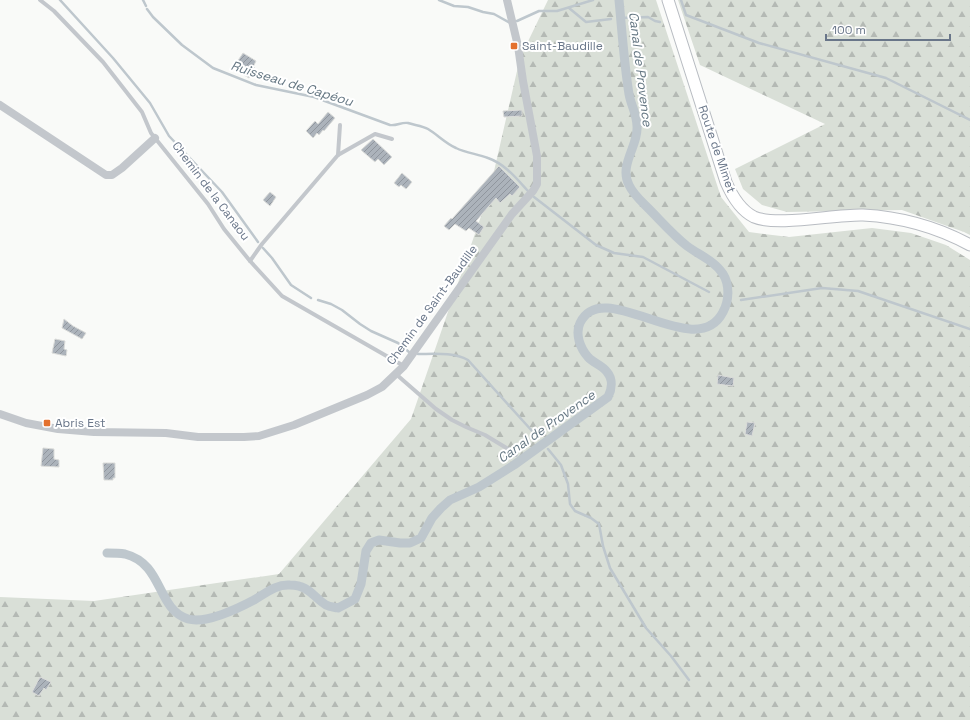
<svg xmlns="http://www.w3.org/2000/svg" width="970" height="720" viewBox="0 0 970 720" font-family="'Space Grotesk',sans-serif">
	<defs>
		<pattern id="forest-firs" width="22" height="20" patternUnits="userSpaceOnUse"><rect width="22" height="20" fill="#d9dfd7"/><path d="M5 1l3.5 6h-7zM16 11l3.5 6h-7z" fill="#b4b9b4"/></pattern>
		<pattern id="building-hatch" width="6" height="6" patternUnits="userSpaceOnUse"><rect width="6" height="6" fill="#acb3bb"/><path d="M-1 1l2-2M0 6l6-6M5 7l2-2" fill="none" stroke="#90969e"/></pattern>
	</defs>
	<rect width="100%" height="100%" fill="#f9faf8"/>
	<g fill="url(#forest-firs)">
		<path d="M548 0H656L721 197 749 232 789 237 872 228 911 233 946 245 970 260V720H0V597L94 601 279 574 411 419 489 193 520 58Z"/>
		<path d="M678 0H970V235L964 232 902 210 787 212 762 205 743 189 735 169 825 124 700 65Z"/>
	</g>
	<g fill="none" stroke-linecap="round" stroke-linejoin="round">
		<g stroke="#bec7cd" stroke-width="2.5">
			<path d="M60 0 113 58 150 103 169 136 222 192 258 242"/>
			<path d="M143 0 146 6"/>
			<path d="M439 0 454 6 468 7 483 12 494 14 510 23"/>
			<path d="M681 0 686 15 759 43 886 78 970 120"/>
			<path d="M569 8 586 22 611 19"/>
			<path d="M147 9 153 17 182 45 213 68 256 85 314 97 390 125C397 126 401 122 408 123 414 125 423 126 428 129 438 135 445 143 456 148 466 153 478 154 488 158 505 164 516 178 528 191"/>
			<path d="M619 18 648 17 655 21 660 22"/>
			<path d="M517 21 539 11H557L593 0"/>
			<path d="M534 197 596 245 614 253 643 257 709 292"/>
			<path d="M263 248 272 258 291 285 311 298"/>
			<path d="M318 300 331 304 342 310 360 324 371 331 398 343 409 352"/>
			<path d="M741 300 822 288 858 291 970 329"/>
			<path d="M418 354C434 354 453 352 468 360L533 432"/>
			<path d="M548 449 561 465 568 484 570 504 575 511 591 518 599 524 603 546 610 568 646 628 671 656 689 680"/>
		</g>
		<path stroke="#bec7cd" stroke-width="9" d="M107 553C113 553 119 553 125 554 164 564 156 609 188 619 206 624 239 608 254 600 266 593 276 584 290 585 309 585 313 597 326 605 330 607 334 607 338 608L355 599 361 584 366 551 371 543 379 540 400 543H410L421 538 432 518 441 508 450 500 479 487 514 465 608 397C612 389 613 379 607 372 602 365 593 363 588 357 580 348 575 334 580 323 603 274 696 365 723 312 729 301 730 285 723 274 715 261 699 255 687 246 673 235 661 221 648 208 641 201 633 194 629 185 619 166 637 147 637 129 638 116 631 106 629 94 624 63 622 31 619 0"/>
	</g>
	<g fill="url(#building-hatch)" stroke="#dbdcda">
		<path d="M243 53 256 61 253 67 255 68 249 78 233 68Z"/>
		<path d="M522 110V116L504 117 503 111Z"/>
		<path d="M328 112 335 118 324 131 323 130 319 135 317 133 313 138 306 131 315 121 318 124Z"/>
		<path d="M373 139 392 157 384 165 378 159 375 162 361 150Z"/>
		<path d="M499 166 520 187 512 196 510 194 500 203 496 198 476 221 484 227 479 235 469 228 466 231 455 224 449 230 444 226 451 218 452 219Z"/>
		<path d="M402 173 412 182 406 189 401 185 399 187 394 183Z"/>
		<path d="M270 192 276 197 270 206 263 200Z"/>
		<path d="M64 319 73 326 86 333 82 339 62 328Z"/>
		<path d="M55 339 65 341 64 349 67 350 66 356 52 353Z"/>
		<path d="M718 375 734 378 733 386 717 384Z"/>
		<path d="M747 422 755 423 752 436 745 434Z"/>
		<path d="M43 448 54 449V459L59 460V467L41 466Z"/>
		<path d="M103 463H115V478H113V480H104Z"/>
		<path d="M40 677 51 682 46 690 44 688 39 696 32 692Z"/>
	</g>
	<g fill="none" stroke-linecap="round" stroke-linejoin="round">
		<g stroke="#b8bcc2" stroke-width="13">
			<path id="secondary" d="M668 0 726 182C732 196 740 210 754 217 778 227 835 214 863 215 901 217 937 227 970 245"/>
		</g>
		<g stroke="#c3c7cc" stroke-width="4">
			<path d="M40 0 54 11 103 62 142 112 151 133 208 204 224 229 250 261 282 296 404 366"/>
			<path d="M338 155 340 125"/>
			<path d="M250 261 262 244 338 155 375 134 392 139"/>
			<path d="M397 375 436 409 452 420 466 427 485 435 513 452 516 455"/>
		</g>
		<g stroke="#c3c7cc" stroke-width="8">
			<path d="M0 105 106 175H112L122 168 155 138"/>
			<path d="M0 414 26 423 58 429 94 432 166 433 198 437H244L259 436 294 425 367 395 382 387 404 366 512 214 533 191 537 184V156L523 81 518 46 507 0"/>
		</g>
		<use href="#secondary" stroke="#fff" stroke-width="11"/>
	</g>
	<g fill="#e4712e" stroke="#fff" stroke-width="1.5">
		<rect x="510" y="42" width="8" height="8" rx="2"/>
		<rect x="43" y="419" width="8" height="8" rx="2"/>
	</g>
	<g text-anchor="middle" stroke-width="4" stroke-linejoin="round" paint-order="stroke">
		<g font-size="12" fill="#697689" stroke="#fff" text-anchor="start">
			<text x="522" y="50">Saint-Baudille</text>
			<text x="55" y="427">Abris Est</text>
		</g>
		<g font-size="12" fill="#697689" stroke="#fff">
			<text transform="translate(717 149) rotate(71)" y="4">Route de Mimet</text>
			<text transform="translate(211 191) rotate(53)" y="4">Chemin de la Canaou</text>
			<text transform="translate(432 305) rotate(-54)" y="4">Chemin de Saint-Baudille</text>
		</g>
		<g font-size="13" font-style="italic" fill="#657783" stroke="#fff">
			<text transform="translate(641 69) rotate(83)" y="5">Canal de Provence</text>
			<text transform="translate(292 83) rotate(17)" y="5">Ruisseau de Capéou</text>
			<text transform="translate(546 426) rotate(-35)" y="5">Canal de Provence</text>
		</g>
	</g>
	<path d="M826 34v6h124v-6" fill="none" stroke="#697689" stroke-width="2"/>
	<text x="832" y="34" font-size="12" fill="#697689" stroke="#ffffff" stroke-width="3" paint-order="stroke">100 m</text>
</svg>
